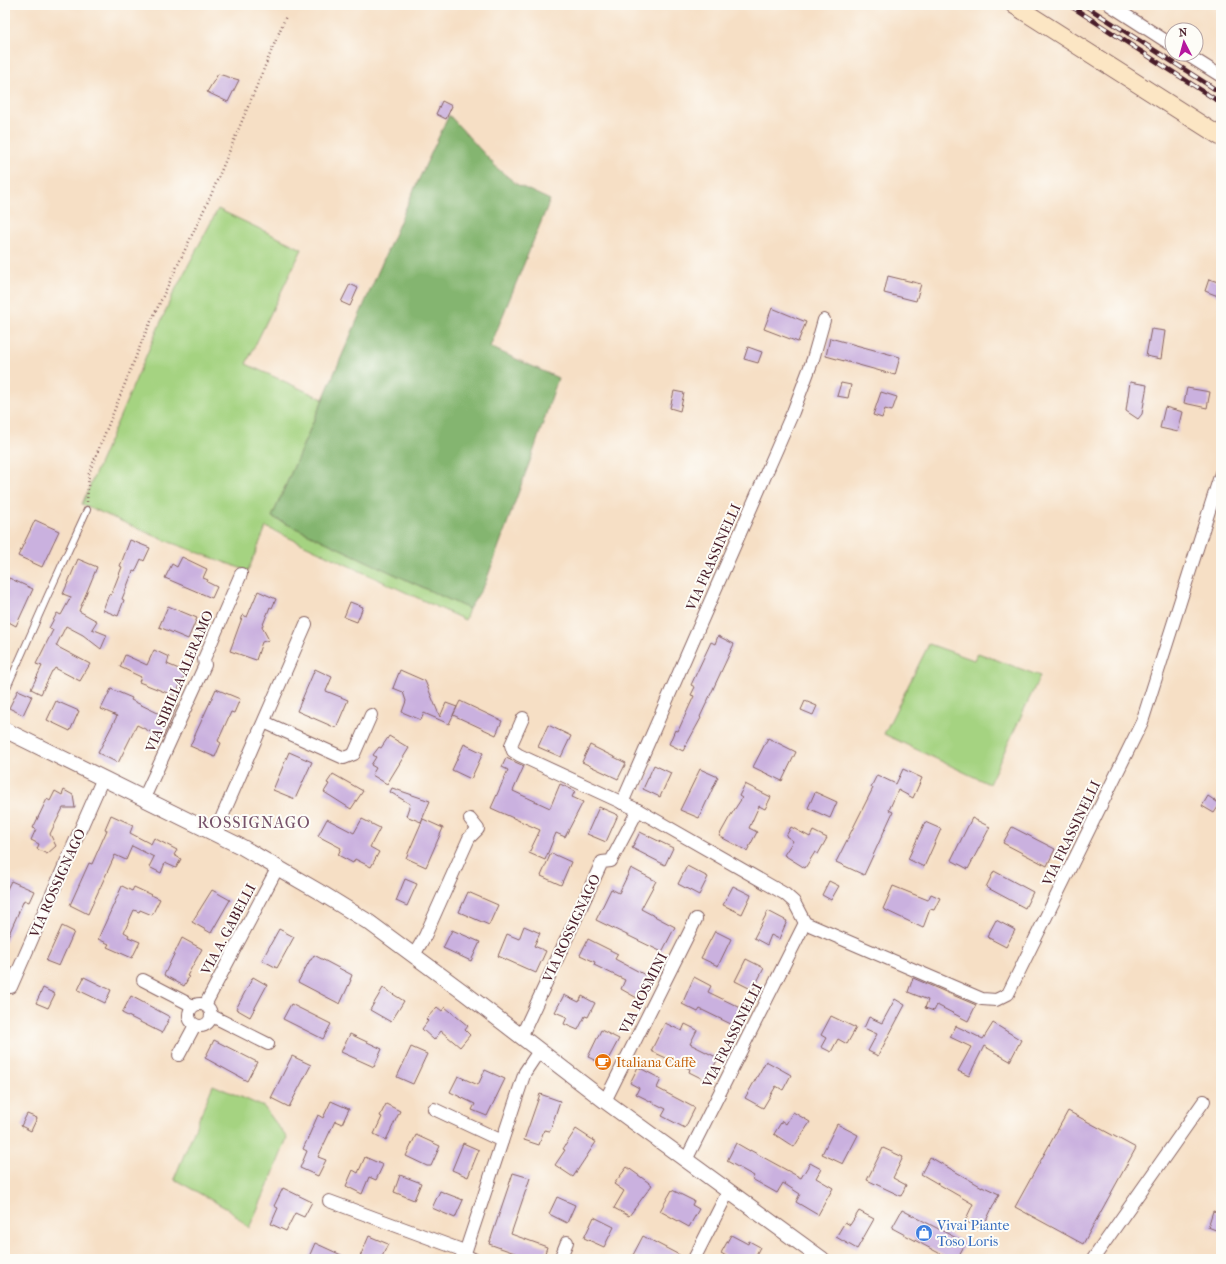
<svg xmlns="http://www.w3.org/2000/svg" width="1226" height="1264" viewBox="0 0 1226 1264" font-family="'IM FELL French Canon',serif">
	<rect width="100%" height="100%" fill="#fdfcf7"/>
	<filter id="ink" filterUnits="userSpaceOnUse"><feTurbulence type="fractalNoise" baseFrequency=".025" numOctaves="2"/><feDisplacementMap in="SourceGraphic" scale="8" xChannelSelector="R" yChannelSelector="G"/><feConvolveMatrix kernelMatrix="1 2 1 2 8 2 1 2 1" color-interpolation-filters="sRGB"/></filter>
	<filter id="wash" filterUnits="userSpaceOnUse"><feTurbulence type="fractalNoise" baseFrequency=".012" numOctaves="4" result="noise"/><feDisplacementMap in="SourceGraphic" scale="16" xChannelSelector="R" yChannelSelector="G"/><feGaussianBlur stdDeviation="0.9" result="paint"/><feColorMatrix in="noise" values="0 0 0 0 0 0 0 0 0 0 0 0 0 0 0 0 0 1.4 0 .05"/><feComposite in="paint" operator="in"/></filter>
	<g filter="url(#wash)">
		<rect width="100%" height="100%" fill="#f6dfc5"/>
		<g fill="#a5d381" stroke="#787956">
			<path d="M218 209 302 249 246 364 323 399 272 517 469 609 465 620 266 527 248 571 164 540 82 504 172 296Z"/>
			<path d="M929 644 974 660 978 653 1040 676 989 784 884 734Z"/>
			<path d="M213 1085 264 1107 287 1138 271 1179 249 1228 231 1211 174 1179Z"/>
		</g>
		<path fill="#84b56f" stroke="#676a4d" d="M449 115 498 169 518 185 550 200 490 347 558 378 534 450 485 584 469 609 272 517 411 196Z"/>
		<g id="blocks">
			<g fill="#cab1df">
				<path d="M218 74 239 80 228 102 207 92Z"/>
				<path d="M442 101 452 106 446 119 436 114Z"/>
				<path d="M888 276 921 284 916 301 884 293Z"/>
				<path d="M1209 279 1221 283 1218 296 1205 291Z"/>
				<path d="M350 284 358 288 350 306 341 302Z"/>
				<path d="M772 308 806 322 798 342 764 329Z"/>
				<path d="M1151 329 1165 331 1161 359 1146 356Z"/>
				<path d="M830 338 900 357 895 375 826 356Z"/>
				<path d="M748 347 762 352 758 363 744 359Z"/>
				<path d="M1130 382 1147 385 1142 414 1138 419 1126 411Z"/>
				<path d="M841 383 851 385 848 398 837 396Z"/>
				<path d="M1187 388 1210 392 1207 408 1184 403Z"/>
				<path d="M674 391 684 393 680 411 670 408Z"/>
				<path d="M881 392 897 397 892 411 885 409 882 418 873 415Z"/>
				<path d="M1165 407 1183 412 1178 432 1160 428Z"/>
				<path d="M35 520 59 531 42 567 18 556Z"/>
				<path d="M130 540 150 548 144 561 141 559 135 572 133 571 122 599 124 600 118 616 103 610 109 594 111 595 122 567 120 566Z"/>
				<path d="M182 557 207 569 203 578 208 580 207 582 217 587 212 598 165 578 172 564 177 567Z"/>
				<path d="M78 559 97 567 79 611 97 621 92 629 107 635 101 649 83 635 66 626 56 646 90 664 80 681 55 668 53 671H52L41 694 31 689 42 666 36 664 53 630 49 628 57 613 61 615 71 597 63 594Z"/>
				<path d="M9 578 33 589 16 626 5 620V588Z"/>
				<path d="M258 591 276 599 272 608 270 607 262 627 269 640 262 642 256 660 230 651 243 615 247 617Z"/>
				<path d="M350 602 363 607 357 622 344 617Z"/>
				<path d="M168 606 197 618 188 639 159 627Z"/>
				<path d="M718 636 734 644 700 717 701 718 683 751 669 744 675 730 678 731 694 696 691 695 695 687 691 685 711 642 715 644Z"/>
				<path d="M154 650 169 657 167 664 186 672 175 696 139 682 141 677 120 667 125 655 147 665Z"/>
				<path d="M315 669 332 677 326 691 348 700 336 728 297 711Z"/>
				<path d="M400 670 425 681 440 717 446 703 457 707 449 724 424 713 421 720 402 712 406 701 403 692 393 688Z"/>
				<path d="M111 689 132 698 131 700 162 715 169 699 178 703 163 738 137 725 118 763 98 753 117 716 101 709Z"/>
				<path d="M216 689 240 699 234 713 231 712 218 741 221 743 215 757 190 746Z"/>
				<path d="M18 690 32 696 23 715 9 708Z"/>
				<path d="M56 701 79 711 70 731 47 720Z"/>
				<path d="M460 701 502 721 496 735 453 715Z"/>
				<path d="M805 701 817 706 813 715 801 710Z"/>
				<path d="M548 725 571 736 561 757 538 747Z"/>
				<path d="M389 736 409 748 387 784 372 775 376 768 371 765 376 757 373 755 379 747 381 748Z"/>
				<path d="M768 738 796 752 782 781 753 767Z"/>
				<path d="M464 744 483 753 471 779 452 770Z"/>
				<path d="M590 745 626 763 618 779 582 762Z"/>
				<path d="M289 752 312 762 295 799 273 790Z"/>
				<path d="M506 758 524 766 513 791 550 808 560 784 575 791 572 797 583 802 565 837 556 833 545 860 529 853 540 830 491 808 508 770 502 767Z"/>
				<path d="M654 765 671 773 660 797 643 789Z"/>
				<path d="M700 769 718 777 699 818 680 810Z"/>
				<path d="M903 769 922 778 913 798 898 790 889 810 893 812 864 875 836 862 873 788 871 787 877 775 896 784Z"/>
				<path d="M333 774 363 791 351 809 324 792 329 784 327 783Z"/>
				<path d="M745 784 771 797 765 809 759 806 749 828 757 832 747 851 719 836 729 818 742 798 739 796Z"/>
				<path d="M392 788 430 801 421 822 406 816 410 804 390 792Z"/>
				<path d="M64 790 73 795 75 808H63L50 834 56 846 47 854 37 849 39 844 31 840 36 829 33 828 47 799 50 801 55 791 62 795Z"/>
				<path d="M815 792 837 802 830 818 808 808Z"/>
				<path d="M1208 796 1220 804 1214 813 1202 806Z"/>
				<path d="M599 807 618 815 606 842 587 834Z"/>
				<path d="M111 815 133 825 130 833 151 844 154 838 177 850 174 855 181 859 176 868 165 863 161 873 149 867 154 857 132 846 126 860 115 855 88 914 70 905 89 863 92 864 107 830 105 829Z"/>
				<path d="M972 818 990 827 968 869 951 860Z"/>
				<path d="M327 819 354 833 362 819 380 828 370 847 379 852 371 867 355 859 353 863 338 855 341 848 318 836Z"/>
				<path d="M423 819 443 828 426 867 406 858Z"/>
				<path d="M925 822 941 829 924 867 908 859Z"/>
				<path d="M791 827 810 837 813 831 827 838 818 854 815 852 805 868 784 855 793 841 786 836Z"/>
				<path d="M1012 827 1055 849 1047 866 1003 843Z"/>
				<path d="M640 832 673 848 665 865 632 848Z"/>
				<path d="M551 853 571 862 561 885 541 876Z"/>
				<path d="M687 866 708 877 699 895 678 884Z"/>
				<path d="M631 868 656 881 641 909 675 927 662 952 596 920 611 889 619 893Z"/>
				<path d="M994 871 1033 892 1025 908 986 887Z"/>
				<path d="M405 879 417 884 407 906 396 901Z"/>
				<path d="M11 881 34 891 29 902 24 900 5 943V893Z"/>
				<path d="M829 881 839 886 831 900 822 895Z"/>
				<path d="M122 886 132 891 134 887 160 899 152 915 140 910 139 912 134 910 124 932 129 935 128 937 140 942 132 958 107 947 109 944 98 939Z"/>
				<path d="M733 886 751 895 742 914 723 905Z"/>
				<path d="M893 886 928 900 931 894 940 898 934 910 930 909 923 928 883 909Z"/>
				<path d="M212 890 230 900 211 933 192 922Z"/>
				<path d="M468 892 498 905 489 925 459 912Z"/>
				<path d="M768 911 787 921 779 939 771 935 767 945 754 938Z"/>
				<path d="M996 920 1015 930 1006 947 987 937Z"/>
				<path d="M62 926 74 932 59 966 46 961Z"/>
				<path d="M524 926 540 933 534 946 546 951 536 973 498 956 507 934 519 939Z"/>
				<path d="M279 929 294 937 277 968 262 960Z"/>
				<path d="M452 930 480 942 471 961 443 948Z"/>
				<path d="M715 931 731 939 718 966 701 958Z"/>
				<path d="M182 938 202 949 187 976 189 977 184 986 164 975Z"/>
				<path d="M588 939 618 954 615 959 649 977 637 998 621 989 625 980 594 965 595 962 580 955Z"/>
				<path d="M314 955 352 975 350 980H351L340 1004 298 982 310 960H311Z"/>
				<path d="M746 959 764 968 753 990 735 981Z"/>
				<path d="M84 977 111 990 105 1003 78 990Z"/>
				<path d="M253 977 267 985 250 1017 236 1009Z"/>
				<path d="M694 977 711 986 708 992 743 1009 735 1026 700 1009 698 1012 682 1004Z"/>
				<path d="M913 978 976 1005 968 1021 937 1005 934 1011 925 1008 928 1000 908 992Z"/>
				<path d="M43 988 55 994 48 1008 36 1003Z"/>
				<path d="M383 988 404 1001 391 1022 370 1010Z"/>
				<path d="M564 995 579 1002 582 996 595 1003 588 1017 585 1016 578 1030 564 1024 567 1017 555 1012Z"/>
				<path d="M131 996 170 1017 162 1033 122 1013Z"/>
				<path d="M895 999 905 1005 878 1056 868 1051 877 1034 864 1028 869 1017 882 1023Z"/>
				<path d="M291 1004 331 1024 323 1039 283 1019Z"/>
				<path d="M437 1007 442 1011 445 1007 468 1026 465 1030 470 1035 460 1047 441 1031 434 1040 422 1029 428 1021 426 1019Z"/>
				<path d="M831 1016 856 1028 847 1044 838 1039 831 1052 821 1047 826 1038 821 1035Z"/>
				<path d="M665 1023 682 1031 685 1024 697 1030 690 1044 718 1058 707 1081 689 1072 690 1069 651 1051Z"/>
				<path d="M993 1023 1021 1040 1010 1061 984 1046 969 1076 958 1071 971 1047 950 1037 956 1026 983 1039Z"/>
				<path d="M601 1030 619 1039 605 1065 588 1057Z"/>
				<path d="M350 1034 382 1049 374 1067 341 1052Z"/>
				<path d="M214 1040 257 1062 247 1081 205 1058Z"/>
				<path d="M411 1047 427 1054 413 1084 397 1077Z"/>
				<path d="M292 1056 311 1065 289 1107 271 1098Z"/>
				<path d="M766 1061 791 1075 783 1090 776 1086 763 1108 745 1098Z"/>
				<path d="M638 1067 661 1079 657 1088 695 1108 685 1128 662 1116 666 1109 636 1094 639 1088 630 1083Z"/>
				<path d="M485 1070 505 1079 487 1116 472 1110 475 1104 450 1092 458 1076 478 1085Z"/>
				<path d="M540 1094 560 1101 550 1131 544 1130 539 1145 524 1140Z"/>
				<path d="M331 1101 349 1109 342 1124 335 1121 318 1157 326 1160 318 1176 300 1168 307 1151 303 1149 318 1115 323 1118Z"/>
				<path d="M386 1104 400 1111 386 1140 374 1134 382 1117 380 1116Z"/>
				<path d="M1068 1111 1136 1148 1083 1244 1015 1207Z"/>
				<path d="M793 1112 810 1122 794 1147 774 1134 782 1121 786 1124Z"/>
				<path d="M27 1114 37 1118 31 1131 21 1126Z"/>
				<path d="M837 1124 858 1135 843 1164 822 1154Z"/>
				<path d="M576 1129 596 1142 573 1177 555 1165 565 1150 563 1149Z"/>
				<path d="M416 1135 440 1146 431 1166H427L406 1156Z"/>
				<path d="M463 1143 479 1150 468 1177 452 1170Z"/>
				<path d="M736 1143 750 1151V1150L801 1178 810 1163 821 1169 816 1178 833 1188 818 1215 796 1202 800 1194 783 1183 777 1193 752 1179 754 1176 727 1161Z"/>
				<path d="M883 1148 903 1157 893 1178 906 1185 901 1196 867 1180Z"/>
				<path d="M365 1157 383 1165 376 1180 369 1177 362 1194 346 1186 353 1170 358 1173Z"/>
				<path d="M930 1157 982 1187V1186L999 1194 982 1229 965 1221 973 1204 921 1174Z"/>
				<path d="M627 1167 652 1185 629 1216 614 1208 624 1191 614 1184Z"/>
				<path d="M513 1173 530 1178 511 1234 547 1247 543 1259H532L489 1244Z"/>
				<path d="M400 1175 421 1183 414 1200 394 1192Z"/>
				<path d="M283 1188 312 1202 304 1217 295 1213 286 1231 271 1224 278 1208 274 1206Z"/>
				<path d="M672 1190 694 1201 692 1205 699 1209 689 1227 660 1211Z"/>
				<path d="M440 1191 463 1200 455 1218 432 1208Z"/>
				<path d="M557 1197 575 1205 567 1223 549 1214Z"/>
				<path d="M902 1210 964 1242V1246L957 1259H950L892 1228Z"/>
				<path d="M859 1211 874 1219 857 1249 836 1237 845 1222 850 1225Z"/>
				<path d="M1213 1211 1221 1213V1232L1208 1227Z"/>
				<path d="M594 1217 614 1227 604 1247 584 1238Z"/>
				<path d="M731 1235 748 1244 749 1241 760 1247 754 1259H725L726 1256 721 1253Z"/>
				<path d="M369 1236 388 1244 381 1259H359Z"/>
				<path d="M643 1236 687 1259H641L633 1255Z"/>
				<path d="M315 1243 350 1259H308Z"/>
			</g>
		</g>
	</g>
	<g filter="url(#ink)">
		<use href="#blocks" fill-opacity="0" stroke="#866261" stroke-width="1"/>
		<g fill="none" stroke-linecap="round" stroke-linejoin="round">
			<g stroke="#866261" stroke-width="8">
				<path id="service" d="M5 692 48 595 87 510"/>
			</g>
			<g stroke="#866261" stroke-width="14">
				<g id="minor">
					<path d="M1110 5 1172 45"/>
					<path d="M1186 54 1221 76"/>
					<path d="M264 722 344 758 354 754 371 715"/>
					<path d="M144 798 205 665 204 659 241 574"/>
					<path d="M622 803 793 412 813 359 824 320"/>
					<path d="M638 810 785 894 794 902 805 923"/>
					<path d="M215 833 306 624"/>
					<path d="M414 955 425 936 469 838 478 829 470 819"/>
					<path d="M143 980 193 1006"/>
					<path d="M11 987 103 778"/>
					<circle cx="200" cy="1015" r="11"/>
					<path d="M205 1005 278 867"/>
					<path d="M212 1016 268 1044"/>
					<path d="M521 1037 602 862 611 861 638 810 519 755 513 751 511 745 523 718"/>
					<path d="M179 1055 195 1025"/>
					<path d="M605 1101 696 919"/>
					<path d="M434 1109 502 1141"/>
					<path d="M686 1160 805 923 982 999 996 1000 1008 994 1142 722 1221 473"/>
					<path d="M329 1201 459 1249 464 1255 473 1259"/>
					<path d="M463 1259 525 1072 539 1051"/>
					<path d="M560 1259 567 1242"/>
					<path d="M694 1259 728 1192"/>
					<path d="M1093 1259 1204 1101"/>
				</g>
			</g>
			<g stroke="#866261" stroke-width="17">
				<path id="tertiary" d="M5 730 242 847 323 894 370 923 466 994 605 1101 822 1259"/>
			</g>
			<g stroke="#866261" stroke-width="19">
				<path id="secondary" d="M1014 5 1221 137"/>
			</g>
			<path stroke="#866261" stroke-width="2.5" stroke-dasharray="1 3" stroke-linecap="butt" d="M87 502 89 473 145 334 211 195 286 16"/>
			<use href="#service" stroke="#fff" stroke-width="6"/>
			<use href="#minor" stroke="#fff" stroke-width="12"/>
			<use href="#tertiary" stroke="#fff" stroke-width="15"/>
			<use href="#secondary" stroke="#fce6c4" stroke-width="17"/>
			<g stroke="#4a1f2b" stroke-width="4.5">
				<g id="rail">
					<path d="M1069 5 1221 103"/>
					<path d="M1084 5 1221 93"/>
				</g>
			</g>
			<use href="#rail" stroke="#fdfcf7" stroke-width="3" stroke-dasharray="9" stroke-linecap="butt"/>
		</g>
	</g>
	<defs>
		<g id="cafe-disc" transform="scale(0.9)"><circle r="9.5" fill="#e8710a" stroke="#fdfcf7"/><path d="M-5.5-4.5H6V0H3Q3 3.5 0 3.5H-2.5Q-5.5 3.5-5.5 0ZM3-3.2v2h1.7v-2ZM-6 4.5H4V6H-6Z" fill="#fff"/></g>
		<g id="shop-disc" transform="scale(0.9)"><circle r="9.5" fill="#3f7fe0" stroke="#fdfcf7"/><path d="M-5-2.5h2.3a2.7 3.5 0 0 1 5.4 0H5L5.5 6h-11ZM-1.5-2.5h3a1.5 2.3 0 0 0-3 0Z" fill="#fff"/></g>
	</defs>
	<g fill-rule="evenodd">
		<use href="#cafe-disc" x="603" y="1062"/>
		<use href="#shop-disc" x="924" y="1233"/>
	</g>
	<g text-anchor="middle" stroke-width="4" stroke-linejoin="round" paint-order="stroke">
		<g font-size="14" fill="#4a1f2b" stroke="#fdfcf7">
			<text transform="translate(713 557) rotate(-66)" y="5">VIA FRASSINELLI</text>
			<text transform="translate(179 681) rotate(-67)" y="5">VIA SIBILLA ALERAMO</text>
			<text transform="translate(1071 833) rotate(-64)" y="5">VIA FRASSINELLI</text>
			<text transform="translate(57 883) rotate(-66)" y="5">VIA ROSSIGNAGO</text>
			<text transform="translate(571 928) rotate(-65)" y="5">VIA ROSSIGNAGO</text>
			<text transform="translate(228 929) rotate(-62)" y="5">VIA A. GABELLI</text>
			<text transform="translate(643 993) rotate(-63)" y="5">VIA ROSMINI</text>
			<text transform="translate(732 1035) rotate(-63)" y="5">VIA FRASSINELLI</text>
		</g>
		<g font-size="14" fill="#c56008" stroke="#fdfcf7" text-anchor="start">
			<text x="616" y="1067">Italiana Caffè</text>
		</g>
		<g font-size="14" fill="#366cbe" stroke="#fdfcf7" text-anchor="start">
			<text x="937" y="1230">Vivai Piante<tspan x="937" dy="16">Toso Loris</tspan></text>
		</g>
		<g font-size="16" letter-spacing="1" fill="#77526a" stroke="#fdfcf7">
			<text x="254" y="828">ROSSIGNAGO</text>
		</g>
	</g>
	<rect width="1226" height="1264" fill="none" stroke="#fdfcf7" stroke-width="20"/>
	<g transform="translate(1184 42) rotate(354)"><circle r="19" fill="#fdfcf7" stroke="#b5a4a5"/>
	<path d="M0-3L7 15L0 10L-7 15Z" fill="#b5179e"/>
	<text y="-6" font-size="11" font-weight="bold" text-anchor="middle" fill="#4a1f2b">N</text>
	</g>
</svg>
